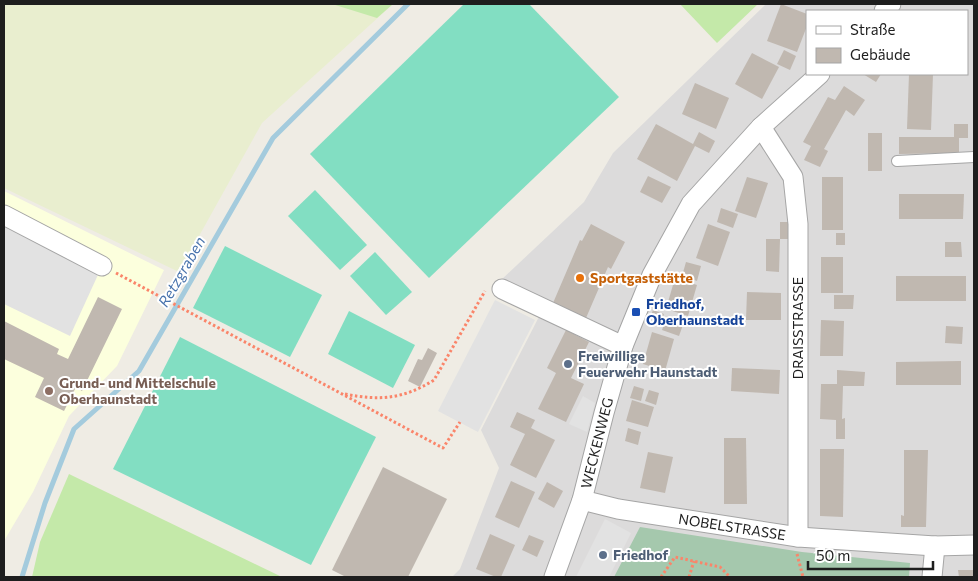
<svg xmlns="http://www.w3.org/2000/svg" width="978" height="581" viewBox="0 0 978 581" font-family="Commissioner,sans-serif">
	<rect width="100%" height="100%" fill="#efece4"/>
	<path fill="#dcdbdb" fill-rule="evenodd" d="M766 4H974V577H452L460 569 499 468 481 430 546 303 500 281 584 202 613 153ZM807 11H967V74H807Z"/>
	<path fill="#fcffdd" d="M4 191 164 270 117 366 69 416 33 492 4 541Z"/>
	<path fill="#e9eecf" d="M4 4H393L262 123 179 272 4 188Z"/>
	<g fill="#c4e9a9">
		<path d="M332 4H393L377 18Z"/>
		<path d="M680 4H758L717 43Z"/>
		<path d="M69 474 282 577H32L40 542Z"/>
	</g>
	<path fill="#a5c8ad" d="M640 527 802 552 910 563 909 577H614Z"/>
	<g fill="#82dec2">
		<path d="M464 4H529L619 97 429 278 310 154Z"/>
		<path d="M315 190 367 245 340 270 288 216Z"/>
		<path d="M225 246 322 295 290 357 193 308Z"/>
		<path d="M375 252 412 292 386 315 350 276Z"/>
		<path d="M349 311 415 345 393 388 328 354Z"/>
		<path d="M180 337 376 437 311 565 113 469Z"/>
	</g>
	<g fill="#e2e2e2">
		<path d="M4 223 102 266 70 336 4 304Z"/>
		<path d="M495 300 535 320 478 432 438 411Z"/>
		<path d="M583 396 595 403 587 432 569 424Z"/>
		<path d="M605 519 631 533 609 577H576Z"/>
	</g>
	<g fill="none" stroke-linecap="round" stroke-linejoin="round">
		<path stroke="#a4cbdd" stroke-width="5" d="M22 577 45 503 74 429 139 371 273 138 408 4"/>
	</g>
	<g fill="#c0b8b0">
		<path d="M781 4 807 14V26L797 52 767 41Z"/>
		<path d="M784 50 796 56 790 70 777 64Z"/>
		<path d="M752 53 779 67 762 99 735 84Z"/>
		<path d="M863 74H881L876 82Z"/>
		<path d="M909 74H933L931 130 907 129Z"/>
		<path d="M695 83 729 98 716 129 682 114Z"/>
		<path d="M844 86 865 100 854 116 846 110 824 149 828 151 820 167 804 160 811 146 803 142 828 97 835 100Z"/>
		<path d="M656 124 693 144 699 132 715 141 709 153 695 146 677 181 637 159Z"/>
		<path d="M954 124H968V138H959V153L899 154V137H954Z"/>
		<rect x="868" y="133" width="14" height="38"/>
		<path d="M648 176 671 187 662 203 640 192Z"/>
		<path d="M747 177 768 183 756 218 735 211Z"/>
		<rect x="822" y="177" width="21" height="53"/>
		<path d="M899 194H964L963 219H899Z"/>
		<path d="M721 208 738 214 733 228 717 222Z"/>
		<rect x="780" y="222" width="14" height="17"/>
		<path d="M591 224 625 242 611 269 608 267 586 318 553 303 580 240 582 241Z"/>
		<path d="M708 224 730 232 718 266 696 258Z"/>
		<rect x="836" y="233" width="9" height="12"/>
		<path d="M766 239H780L779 272 766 271Z"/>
		<path d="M945 242H961L962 257H945Z"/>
		<rect x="821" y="257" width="22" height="36"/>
		<path d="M686 262 701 266 697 281 682 276Z"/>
		<rect x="896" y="276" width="70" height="25"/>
		<path d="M675 278 697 285 688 316 666 309Z"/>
		<path d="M747 292 781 293V320H746Z"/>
		<path d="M834 295H854L853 309H834Z"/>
		<path d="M98 297 122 309 82 391 76 387 64 411 35 397 44 378 4 359V321L59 349 57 354 68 359Z"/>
		<path d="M653 310 664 314 661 322 650 318Z"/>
		<path d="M667 316 684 322 679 336 662 330Z"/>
		<path d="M821 320 844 321 843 356H820Z"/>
		<path d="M946 326 963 327 962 344 945 343Z"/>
		<path d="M566 330 589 342 571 378 584 384 566 422 538 409 556 373 547 368Z"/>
		<path d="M652 332 674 339 665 371 643 364Z"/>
		<path d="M428 348 437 353 420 387 408 381 418 359 422 360Z"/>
		<path d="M961 361V385H896V362Z"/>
		<path d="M732 368 780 370 779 394 731 391Z"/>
		<path d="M837 370 865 372 864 386H843L842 419 845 418V439H836V420L820 419 821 384H837Z"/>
		<path d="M634 386 644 389 641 401 630 398Z"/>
		<path d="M649 390 659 393 656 405 645 401Z"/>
		<path d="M632 400 654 407 648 427 626 421Z"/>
		<path d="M517 412 535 420 531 428 555 440 536 478 510 465 525 434 510 427Z"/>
		<path d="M628 428 641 432 638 445 625 441Z"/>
		<path d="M724 438H746L747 504H724Z"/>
		<path d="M820 449H844L843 517 820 516Z"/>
		<path d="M904 450H928L926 527H901V515L904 516Z"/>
		<path d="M648 452 673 457 665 493 640 488Z"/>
		<path d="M383 467 447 499 408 577H346L332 570Z"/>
		<path d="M511 481 535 492 519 528 495 517Z"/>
		<path d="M547 482 563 491 554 508 538 499Z"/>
		<path d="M490 534 515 545 501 577H496L476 569Z"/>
		<path d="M529 535 544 541 537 557 522 550Z"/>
		<path d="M958 570H974V577H959Z"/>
	</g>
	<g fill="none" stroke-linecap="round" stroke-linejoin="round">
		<g stroke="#a5a5a5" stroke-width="12">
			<path id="lane" d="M897 161 974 157"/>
		</g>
		<g stroke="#a5a5a5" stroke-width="21">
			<g id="street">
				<path d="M884 11 891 4"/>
				<path d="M761 127 793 177 798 224V537"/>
				<path d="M4 215 102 266"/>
				<path d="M502 289 623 346"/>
				<path d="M582 500 618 509 798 537 935 546 974 545"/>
				<path d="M554 577 582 500 604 413 623 346 652 275 691 204 761 127 820 74"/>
				<path d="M932 577 935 546"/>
			</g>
		</g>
		<g stroke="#fa856a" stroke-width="3" stroke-dasharray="2.5 2.5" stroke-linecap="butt">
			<path d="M116 273 443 448 460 422"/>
			<path d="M345 394C379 401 404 399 434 380L485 291"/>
			<path d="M797 554 803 577"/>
			<path d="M661 577 675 557 720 567 730 577"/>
			<path d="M689 577 694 561"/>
		</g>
		<use href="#lane" stroke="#fff" stroke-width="10"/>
		<use href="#street" stroke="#fff" stroke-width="19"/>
	</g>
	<circle fill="#e8710a" stroke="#fff" stroke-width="2" cx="580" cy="278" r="5"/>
	<rect fill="#1a4fb4" stroke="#fff" stroke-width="2" x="631" y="307" width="10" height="10" rx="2.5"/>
	<g fill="#5c6f8a" stroke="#fff" stroke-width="2">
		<circle cx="568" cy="364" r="5"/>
		<circle cx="603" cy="555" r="5"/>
	</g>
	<circle fill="#8d6e63" stroke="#fff" stroke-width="2" cx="49" cy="391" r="5"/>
	<g text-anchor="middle" stroke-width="4" stroke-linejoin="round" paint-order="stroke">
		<g font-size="14" font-weight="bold" fill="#c56008" stroke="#fff" text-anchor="start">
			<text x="590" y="283">Sportgaststätte</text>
		</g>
		<g font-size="14" font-weight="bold" fill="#164399" stroke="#fff" text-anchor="start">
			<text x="646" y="309">Friedhof,<tspan x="646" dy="16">Oberhaunstadt</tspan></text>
		</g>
		<g font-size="14" fill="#1e1e1e" stroke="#fff">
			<text transform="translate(798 328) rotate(-90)" y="5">DRAISSTRASSE</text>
			<text transform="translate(597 443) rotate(-76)" y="5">WECKENWEG</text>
			<text transform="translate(732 527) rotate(9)" y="5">NOBELSTRASSE</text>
		</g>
		<g font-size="14" font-weight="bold" fill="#4e5e75" stroke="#fff" text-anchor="start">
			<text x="578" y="361">Freiwillige<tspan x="578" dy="16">Feuerwehr Haunstadt</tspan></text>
			<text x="613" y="560">Friedhof</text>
		</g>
		<g font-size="14" font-weight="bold" fill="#785e54" stroke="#fff" text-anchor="start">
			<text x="59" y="388">Grund- und Mittelschule<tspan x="59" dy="16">Oberhaunstadt</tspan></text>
		</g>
		<g font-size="15" font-style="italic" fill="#4a74ad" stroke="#fff">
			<text transform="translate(182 272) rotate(-60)" y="5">Retzgraben</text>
		</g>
	</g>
	<rect width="978" height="581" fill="none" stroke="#1e1e1e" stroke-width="10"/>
	<rect x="806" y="10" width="162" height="65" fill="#ffffff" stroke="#a5a5a5"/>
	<rect x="816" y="26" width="25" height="8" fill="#ffffff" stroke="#a5a5a5"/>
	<text x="850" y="35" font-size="15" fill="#1e1e1e">Straße</text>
	<rect x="816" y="48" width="25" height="15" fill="#c0b8b0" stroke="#a5a5a5"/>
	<text x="850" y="60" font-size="15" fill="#1e1e1e">Gebäude</text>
	<path d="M808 561v8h125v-8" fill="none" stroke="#1e1e1e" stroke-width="2.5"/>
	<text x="816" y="561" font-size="15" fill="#1e1e1e" stroke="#ffffff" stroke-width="4" paint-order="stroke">50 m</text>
</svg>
